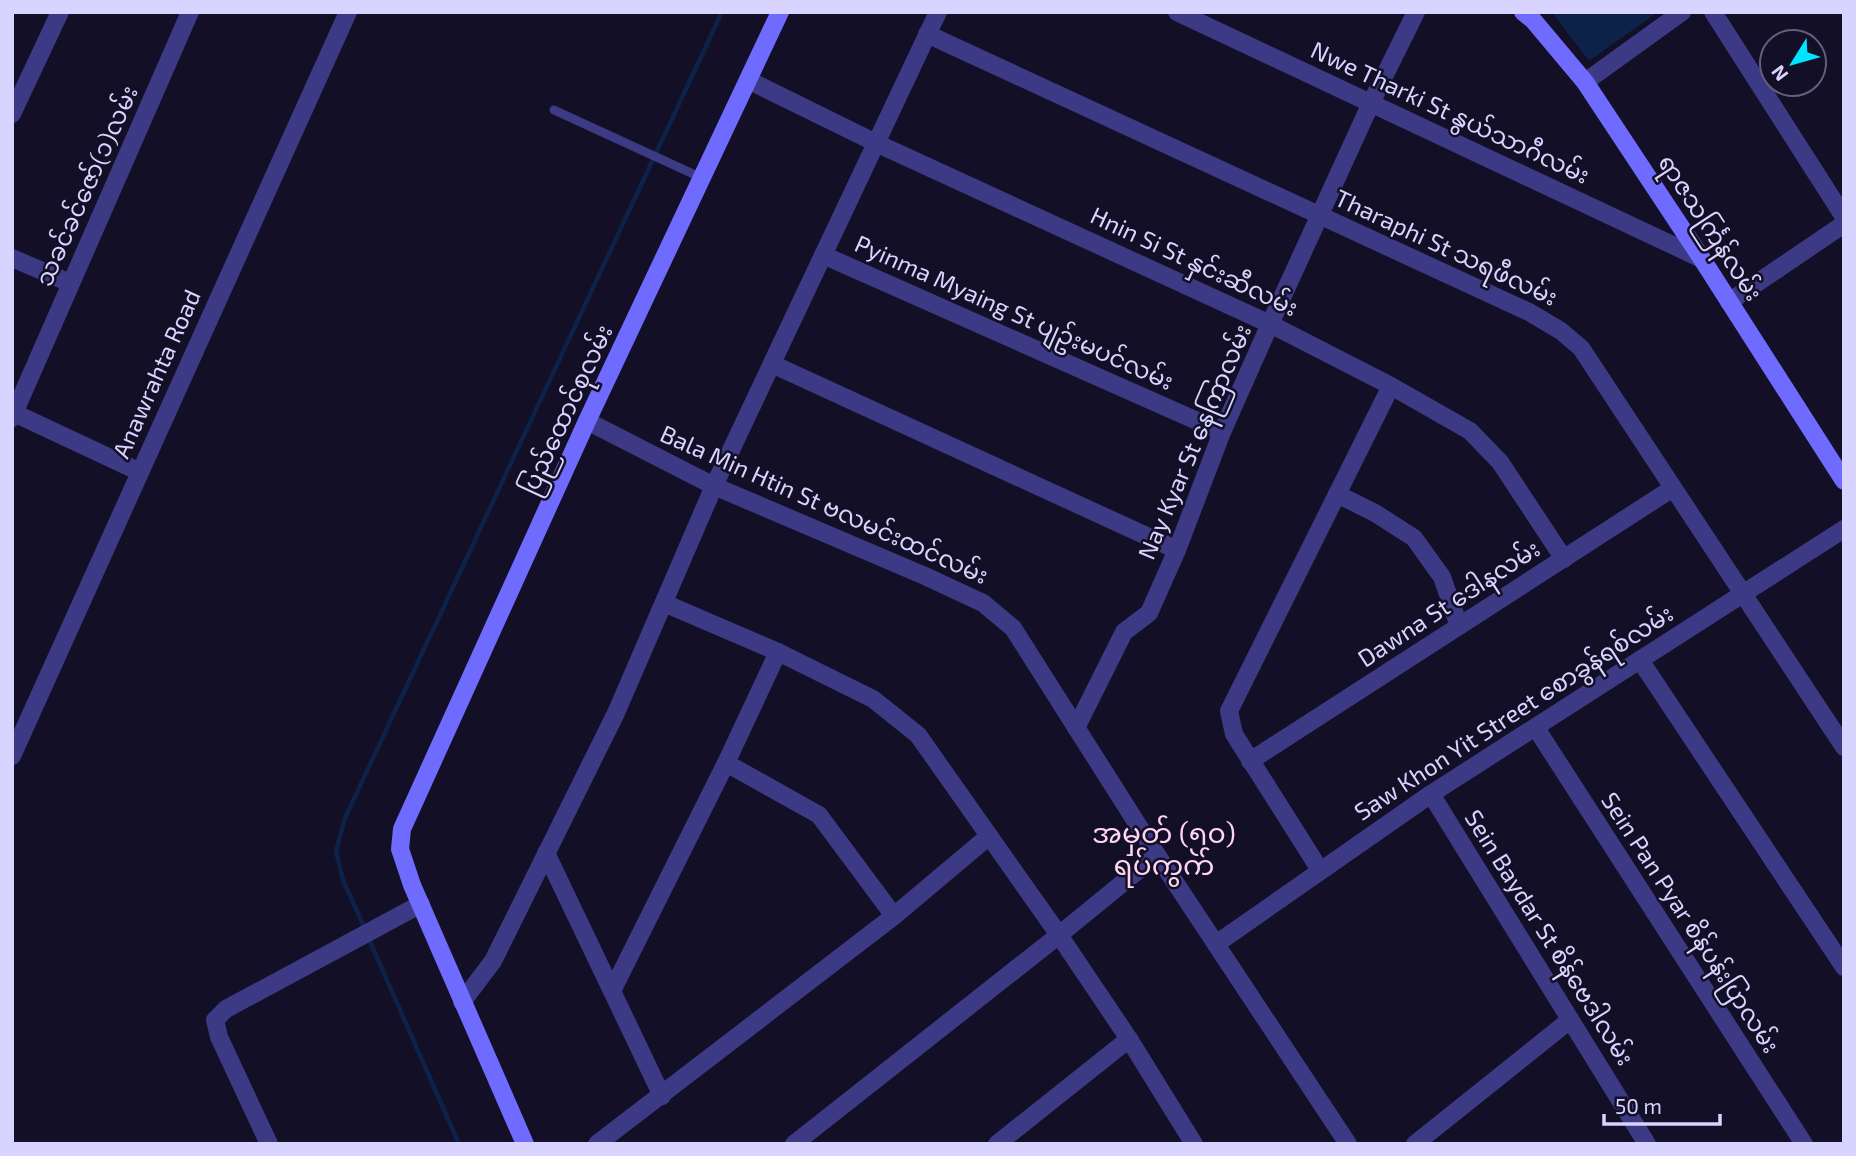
<svg xmlns="http://www.w3.org/2000/svg" width="1856" height="1156" viewBox="0 0 1856 1156" font-family="'Exo 2','Noto Sans Myanmar',sans-serif">
	<rect width="100%" height="100%" fill="#130f26"/>
	<path fill="#0c2248" d="M1552 12H1658L1589 61Z"/>
	<g fill="none" stroke-linecap="round" stroke-linejoin="round">
		<g stroke="#0c2248" stroke-width="4.5">
			<path d="M365 929 343 880 336 851 345 818 722 12"/>
			<path d="M368 937 459 1144"/>
		</g>
		<path stroke="#3d3a85" stroke-width="9" d="M554 110 702 178"/>
		<g stroke="#3d3a85" stroke-width="18">
			<path d="M1177 12 1702 259"/>
			<path d="M1713 12 1844 217"/>
			<path d="M927 34 1529 312 1561 331 1581 348 1844 747"/>
			<path d="M748 80 876 143 1270 324 1391 386 1470 431 1500 462 1564 559"/>
			<path d="M12 114 60 12"/>
			<path d="M823 255 1222 432"/>
			<path d="M12 258 70 283"/>
			<path d="M1729 302 1844 224"/>
			<path d="M772 364 1177 550"/>
			<path d="M12 412 140 472"/>
			<path d="M12 418 190 12"/>
			<path d="M587 421 714 486 925 576 983 603 1013 628 1157 855 1348 1144"/>
			<path d="M1337 494 1375 513 1414 538 1442 577 1459 626"/>
			<path d="M664 603 778 652 873 699 918 735 1059 935 1129 1039 1194 1144"/>
			<path d="M1640 660 1844 967"/>
			<path d="M1076 728 1124 632 1149 613 1177 550 1222 432 1270 324 1371 103 1416 12"/>
			<path d="M1536 728 1804 1144"/>
			<path d="M12 756 348 12"/>
			<path d="M1250 761 1673 488"/>
			<path d="M726 763 819 815 894 916"/>
			<path d="M1431 794 1647 1144"/>
			<path d="M546 853 612 991"/>
			<path d="M1320 870 1234 734 1229 711 1391 386"/>
			<path d="M1216 944 1431 794 1844 529"/>
			<path d="M462 1002 493 961 616 713 714 486 938 12"/>
			<path d="M662 1096 612 991 726 763 778 652"/>
			<path d="M269 1144 219 1037 215 1020 226 1009 421 904"/>
			<path d="M597 1144 894 916 989 836"/>
			<path d="M794 1144 1059 935 1157 855"/>
			<path d="M997 1144 1129 1039"/>
			<path d="M1415 1144 1570 1020"/>
		</g>
		<path stroke="#3d3a85" stroke-width="18" d="M1585 82 1682 12"/>
		<g stroke="#6f6bff" stroke-width="18">
			<path d="M1523 12 1533 20 1585 82 1702 259 1844 481"/>
			<path d="M525 1144 412 885 400 849 402 829 587 421 780 12"/>
		</g>
	</g>
	<g text-anchor="middle" stroke-width="5" stroke-linejoin="round" paint-order="stroke">
		<g font-size="24" fill="#d9d4ff" stroke="#130f26">
			<text transform="translate(1450 113) rotate(25)" y="8">Nwe Tharki St နွယ်သာဂီလမ်း</text>
			<text transform="translate(87 186) rotate(-66)" y="8">သခင်ခင်ဇော်(၁)လမ်း</text>
			<text transform="translate(1710 228) rotate(57)" y="8">ရာဇသင်္ကြန်လမ်း</text>
			<text transform="translate(1446 248) rotate(25)" y="8">Tharaphi St သရဖီလမ်း</text>
			<text transform="translate(1194 262) rotate(25)" y="8">Hnin Si St နှင်းဆီလမ်း</text>
			<text transform="translate(1014 313) rotate(24)" y="8">Pyinma Myaing St ပျဥ်းမပင်လမ်း</text>
			<text transform="translate(157 374) rotate(-66)" y="8">Anawrahta Road</text>
			<text transform="translate(567 410) rotate(-65)" y="8">ပြည်ထောင်စုလမ်း</text>
			<text transform="translate(1195 442) rotate(-67)" y="8">Nay Kyar St နေကြာလမ်း</text>
			<text transform="translate(824 505) rotate(24)" y="8">Bala Min Htin St ဗလမင်းထင်လမ်း</text>
			<text transform="translate(1449 604) rotate(-33)" y="8">Dawna St ဒေါနလမ်း</text>
			<text transform="translate(1514 713) rotate(-33)" y="8">Saw Khon Yit Street စောခွန်ရစ်လမ်း</text>
			<text transform="translate(1690 923) rotate(57)" y="8">Sein Pan Pyar စိန်ပန်းပြာလမ်း</text>
			<text transform="translate(1549 938) rotate(58)" y="8">Sein Baydar St စိန်ဗေဒါလမ်း</text>
		</g>
		<g font-size="28" fill="#ffd6f0" stroke="#130f26">
			<text x="1164" y="843">အမှတ် (၅၀)<tspan x="1164" dy="32">ရပ်ကွက်</tspan></text>
		</g>
	</g>
	<rect width="1856" height="1156" fill="none" stroke="#d9d4ff" stroke-width="28"/>
	<g transform="translate(1793 63) rotate(233)"><circle r="33" fill="#130f26" stroke="#625e7d" stroke-width="2"/>
	<path d="M0-5L12 26L0 18L-12 26Z" fill="#00e5ff"/>
	<text y="-10" font-size="19" font-weight="bold" text-anchor="middle" fill="#d9d4ff">N</text>
	</g>
	<path d="M1604 1114v10h116v-10" fill="none" stroke="#d9d4ff" stroke-width="3.5"/>
	<text x="1615" y="1114" font-size="21" fill="#d9d4ff" stroke="#130f26" stroke-width="5" paint-order="stroke">50 m</text>
</svg>
